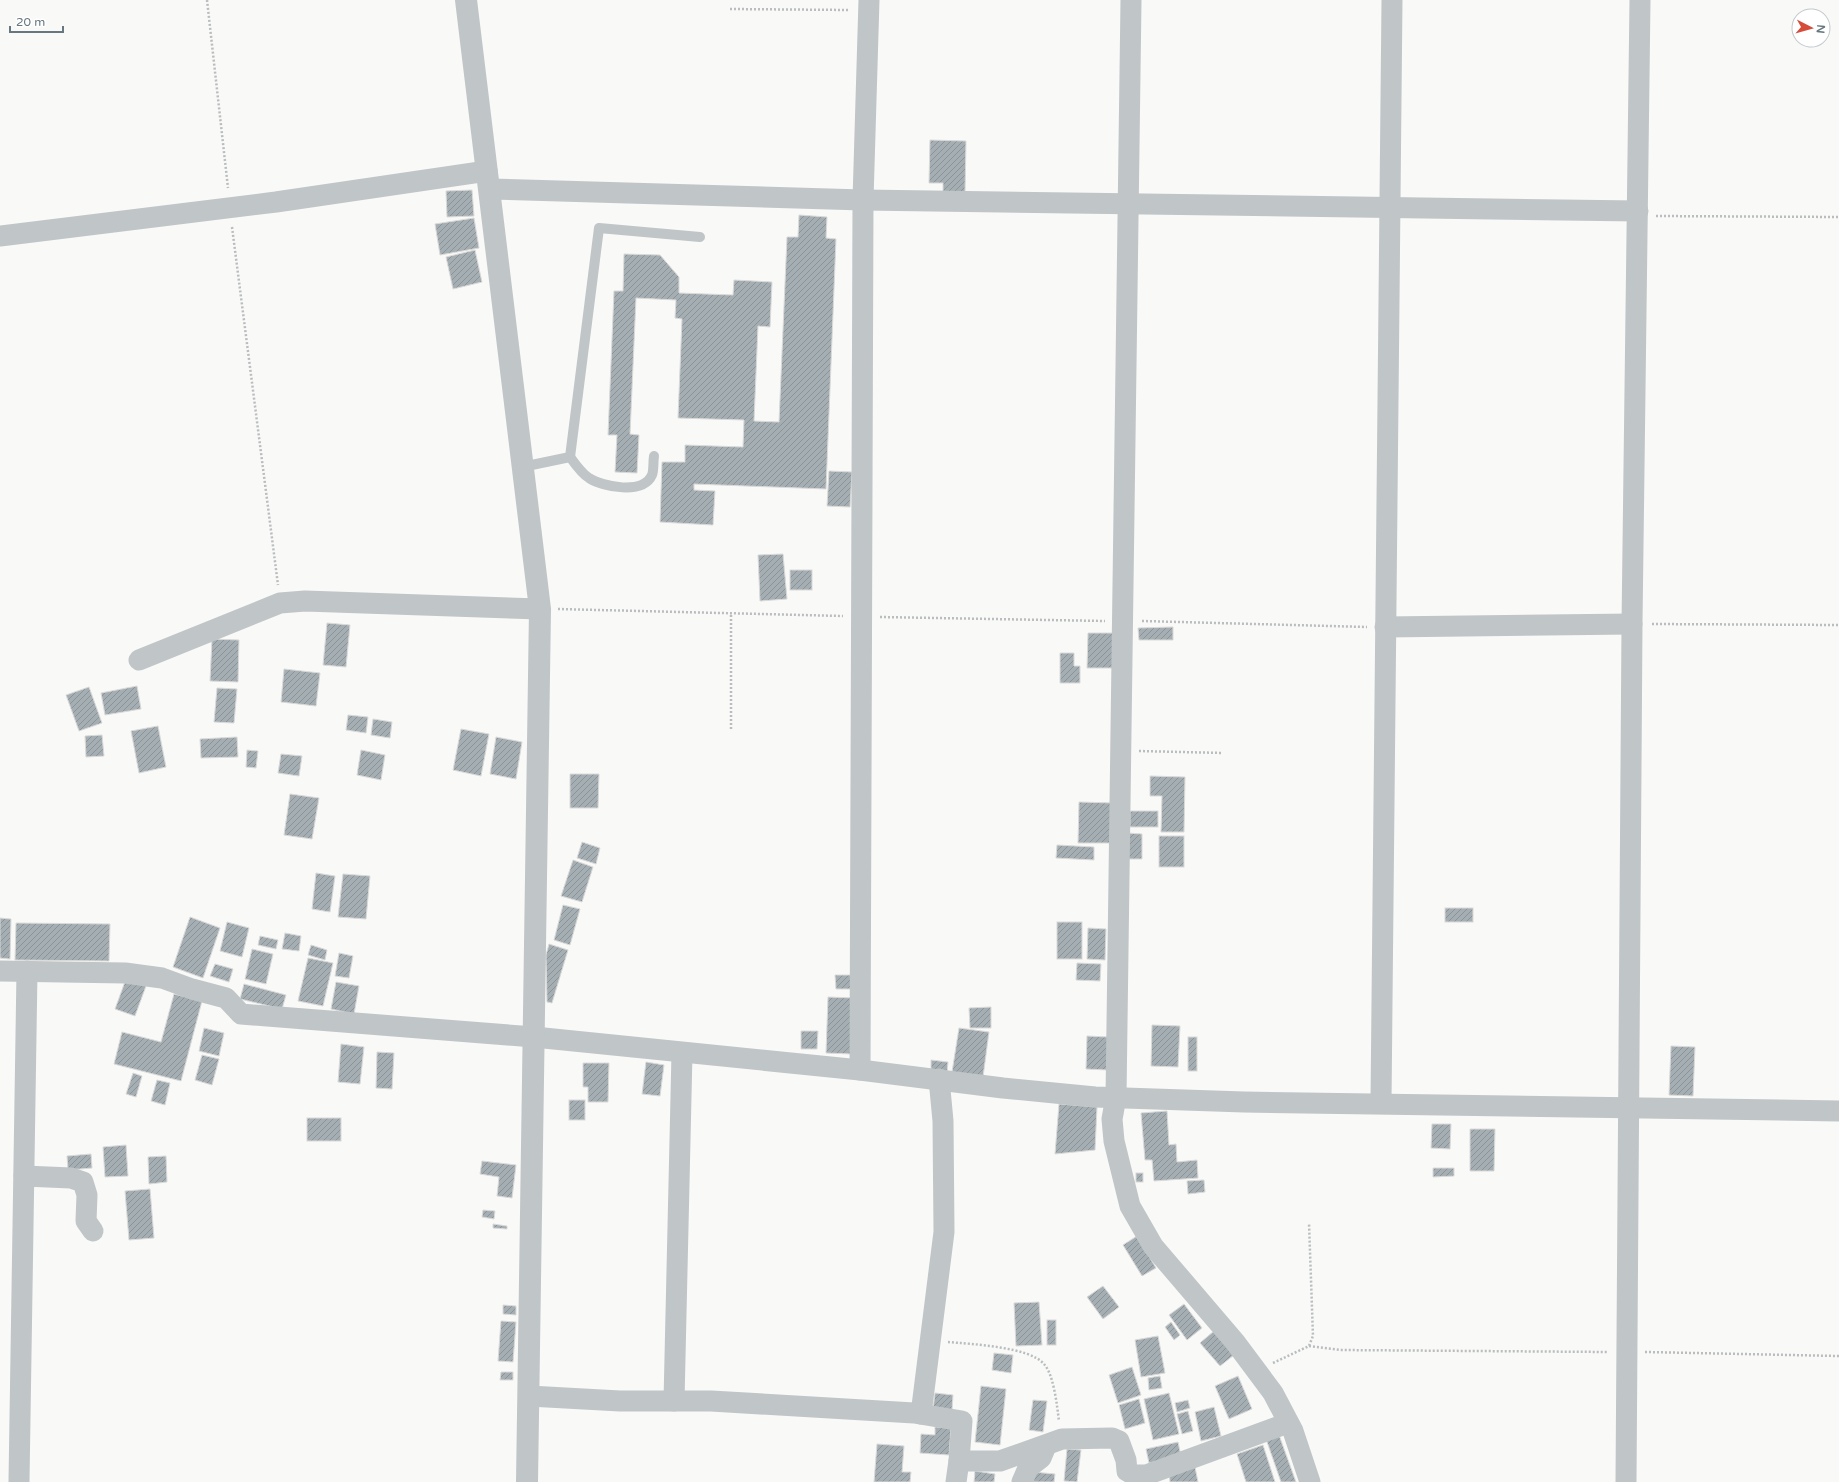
<svg xmlns="http://www.w3.org/2000/svg" width="1839" height="1482" viewBox="0 0 1839 1482" font-family="'Varela Round',sans-serif">
	<defs>
		<pattern id="building-hatch" width="6" height="6" patternUnits="userSpaceOnUse"><rect width="6" height="6" fill="#a5afb3"/><path d="M-1 1l2-2M0 6l6-6M5 7l2-2" fill="none" stroke="#8a9397"/></pattern>
	</defs>
	<rect width="100%" height="100%" fill="#f9f9f7"/>
	<g fill="url(#building-hatch)" stroke="#dbdad9">
		<path d="M930 140 966 141 965 192H943V183H929Z"/>
		<path d="M472 190 474 216 447 217 446 191Z"/>
		<path d="M799 215 827 217 826 238 836 239 826 489 694 484V490L715 491 713 525 660 522 662 462H685V445L743 447 744 420 678 418 682 319 675 318 676 300 636 298 630 434 639 435 637 473 615 472 617 435H608L614 291H623L624 254 660 255 679 277V293L733 295 734 280 772 282 770 327 758 326 754 421 779 422 787 237H798Z"/>
		<path d="M474 218 479 248 440 255 435 224Z"/>
		<path d="M475 250 482 282 453 289 446 257Z"/>
		<path d="M829 471 852 472 850 507 827 506Z"/>
		<path d="M783 554 787 599 760 601 758 555Z"/>
		<rect x="790" y="570" width="22" height="20"/>
		<path d="M327 623 350 625 346 667 323 665Z"/>
		<path d="M1173 627V640H1139L1138 628Z"/>
		<path d="M1088 633H1116V668H1087Z"/>
		<path d="M212 639 239 640 238 682 210 681Z"/>
		<path d="M1060 653H1074V666H1080V683H1060Z"/>
		<path d="M284 669 320 673 316 706 281 702Z"/>
		<path d="M137 686 141 709 105 715 101 693Z"/>
		<path d="M89 687 102 723 79 731 66 695Z"/>
		<path d="M217 688 237 689 234 723 214 722Z"/>
		<path d="M348 715 368 717 366 733 346 730Z"/>
		<path d="M373 719 392 722 390 738 371 735Z"/>
		<path d="M158 726 166 767 139 773 131 731Z"/>
		<path d="M461 729 489 734 481 776 453 770Z"/>
		<path d="M102 735 104 756 86 757 85 736Z"/>
		<path d="M237 737 238 757 201 758 200 739Z"/>
		<path d="M496 737 522 742 516 779 490 774Z"/>
		<path d="M247 750 258 751 256 768 246 767Z"/>
		<path d="M361 750 385 755 381 780 357 775Z"/>
		<path d="M281 754 302 756 299 776 278 773Z"/>
		<path d="M570 774H599L598 808H570Z"/>
		<path d="M1150 776 1185 777 1184 832H1161L1162 796H1150Z"/>
		<path d="M290 794 319 798 312 839 284 835Z"/>
		<path d="M1079 802 1114 803 1113 843H1078Z"/>
		<rect x="1130" y="811" width="28" height="16"/>
		<path d="M1127 833 1142 834V859H1127Z"/>
		<rect x="1159" y="836" width="25" height="31"/>
		<path d="M582 842 600 848 596 864 577 858Z"/>
		<path d="M1057 845 1094 847V860L1056 858Z"/>
		<path d="M573 860 593 867 582 902 561 896Z"/>
		<path d="M316 873 335 876 330 912 312 909Z"/>
		<path d="M343 874 370 876 366 919 338 917Z"/>
		<path d="M563 905 580 909 570 945 554 940Z"/>
		<rect x="1445" y="908" width="28" height="14"/>
		<path d="M190 917 220 928 203 978 173 967Z"/>
		<path d="M0 918 11 919 10 959 0 958Z"/>
		<path d="M227 922 249 928 242 957 220 951Z"/>
		<rect x="1057" y="922" width="25" height="37"/>
		<path d="M16 923 110 924 109 961 15 960Z"/>
		<path d="M1088 928 1106 929 1105 960 1087 959Z"/>
		<path d="M285 933 301 936 299 951 282 949Z"/>
		<path d="M260 936 278 940 276 949 258 945Z"/>
		<path d="M549 944 568 950 552 1003 547 1002 546 955Z"/>
		<path d="M311 945 327 950 325 960 308 955Z"/>
		<path d="M252 949 273 954 266 984 245 979Z"/>
		<path d="M339 953 353 956 349 978 335 976Z"/>
		<path d="M308 958 333 963 323 1006 298 1001Z"/>
		<path d="M1077 963 1101 964 1100 981 1076 980Z"/>
		<path d="M215 964 233 969 229 982 210 976Z"/>
		<path d="M835 975H856V989H836Z"/>
		<path d="M126 979 146 986 135 1016 115 1009Z"/>
		<path d="M336 982 359 986 354 1014 331 1009Z"/>
		<path d="M244 984 286 995 282 1009 240 999Z"/>
		<path d="M174 994 202 1001 181 1081 114 1064 122 1032 161 1042Z"/>
		<path d="M828 997 855 998 852 1054 826 1053Z"/>
		<path d="M991 1007V1028H970L969 1008Z"/>
		<path d="M1152 1025 1180 1026 1178 1067 1151 1066Z"/>
		<path d="M204 1028 224 1033 219 1056 199 1051Z"/>
		<path d="M959 1028 989 1032 983 1077 952 1072Z"/>
		<path d="M801 1031H818L817 1049H801Z"/>
		<path d="M1087 1036 1108 1037 1107 1070 1086 1069Z"/>
		<rect x="1188" y="1037" width="9" height="34"/>
		<path d="M341 1044 364 1047 360 1084 338 1082Z"/>
		<path d="M1671 1046 1695 1047 1693 1096 1669 1095Z"/>
		<path d="M377 1052 394 1053 392 1089 376 1088Z"/>
		<path d="M202 1055 219 1059 212 1085 195 1080Z"/>
		<path d="M931 1060 948 1062 947 1073 931 1072Z"/>
		<path d="M646 1062 664 1065 660 1096 642 1094Z"/>
		<path d="M583 1063H609L608 1102H588V1087H583Z"/>
		<path d="M133 1073 142 1076 136 1097 126 1094Z"/>
		<path d="M157 1080 170 1083 165 1105 151 1101Z"/>
		<rect x="569" y="1100" width="16" height="20"/>
		<path d="M1059 1104 1097 1107 1095 1150 1055 1154Z"/>
		<path d="M1167 1111 1169 1145 1176 1144 1177 1162 1197 1160 1198 1178 1154 1181 1152 1160H1145L1141 1113Z"/>
		<rect x="307" y="1118" width="34" height="23"/>
		<path d="M1432 1124H1451L1450 1149 1431 1148Z"/>
		<path d="M1470 1129H1495L1494 1171H1470Z"/>
		<path d="M126 1145 128 1176 105 1177 103 1147Z"/>
		<path d="M91 1154 92 1168 68 1170 67 1156Z"/>
		<path d="M166 1156 167 1182 149 1184 148 1157Z"/>
		<path d="M482 1161 516 1165 512 1198 497 1196 499 1177 480 1174Z"/>
		<path d="M1433 1168H1454V1176L1433 1177Z"/>
		<rect x="1136" y="1173" width="7" height="9"/>
		<path d="M1204 1180 1205 1192 1188 1194 1187 1181Z"/>
		<path d="M150 1189 154 1238 129 1240 125 1191Z"/>
		<path d="M483 1210 495 1211 494 1219 482 1217Z"/>
		<path d="M493 1224 507 1226V1229L493 1228Z"/>
		<path d="M1137 1236 1156 1268 1142 1276 1123 1245Z"/>
		<path d="M1103 1286 1119 1307 1103 1319 1087 1297Z"/>
		<path d="M1039 1302 1042 1345 1016 1346 1014 1303Z"/>
		<path d="M1184 1304 1202 1328 1187 1340 1169 1315Z"/>
		<path d="M503 1305 516 1306V1315L503 1314Z"/>
		<rect x="1047" y="1320" width="9" height="25"/>
		<path d="M501 1321 516 1322 513 1362 498 1361Z"/>
		<path d="M1171 1322 1180 1335 1174 1340 1165 1327Z"/>
		<path d="M1214 1331 1234 1355 1220 1366 1200 1343Z"/>
		<path d="M1158 1336 1165 1373 1141 1377 1135 1340Z"/>
		<path d="M994 1353 1013 1355 1011 1373 992 1370Z"/>
		<path d="M1132 1367 1141 1395 1118 1403 1109 1375Z"/>
		<path d="M501 1372H513V1380H500Z"/>
		<path d="M1160 1376 1162 1388 1149 1390 1148 1378Z"/>
		<path d="M1238 1376 1252 1409 1229 1419 1215 1386Z"/>
		<path d="M981 1386 1006 1389 1000 1445 975 1442Z"/>
		<path d="M935 1393 953 1395 952 1410 933 1409Z"/>
		<path d="M1169 1393 1179 1434 1153 1440 1144 1399Z"/>
		<path d="M1139 1399 1145 1423 1125 1429 1119 1405Z"/>
		<path d="M1033 1400 1047 1401 1043 1432 1029 1430Z"/>
		<path d="M1188 1400 1190 1408 1177 1412 1175 1403Z"/>
		<path d="M1214 1407 1221 1436 1201 1441 1195 1412Z"/>
		<path d="M1188 1411 1193 1431 1182 1434 1177 1414Z"/>
		<path d="M935 1427 951 1428 949 1455 920 1453 921 1434 935 1435Z"/>
		<path d="M1279 1435 1296 1482H1281L1266 1439Z"/>
		<path d="M1178 1442 1181 1456 1149 1463 1146 1449Z"/>
		<path d="M877 1444 904 1446 902 1472H911L910 1482H874Z"/>
		<path d="M1263 1445 1275 1482H1246L1237 1454Z"/>
		<path d="M1067 1449 1081 1450 1077 1482 1064 1481Z"/>
		<path d="M1195 1467 1198 1482H1170L1169 1472Z"/>
		<path d="M975 1471 995 1474 994 1482H974Z"/>
		<path d="M1033 1472 1055 1474 1054 1482H1033Z"/>
	</g>
	<g fill="none" stroke-linecap="round" stroke-linejoin="round">
		<g stroke="#b9bdbf" stroke-width="2.5" stroke-dasharray="2 2" stroke-linecap="butt">
			<path d="M207 0 228 188"/>
			<path d="M730 9 850 10"/>
			<path d="M1656 216 1839 217"/>
			<path d="M232 227 278 585"/>
			<path d="M558 609 843 616"/>
			<path d="M880 617 1105 621"/>
			<path d="M1142 621 1367 627"/>
			<path d="M1652 624 1839 625"/>
			<path d="M731 729V615"/>
			<path d="M1139 751 1223 753"/>
			<path d="M948 1342C971 1344 1030 1347 1044 1364 1054 1375 1057 1406 1059 1421"/>
			<path d="M1309 1346 1340 1350 1608 1352"/>
			<path d="M1645 1352 1839 1356"/>
			<path d="M1273 1363 1309 1346 1313 1336 1309 1223"/>
		</g>
		<g stroke="#c0c5c8" stroke-width="10">
			<path d="M570 457C575 464 582 474 589 478 603 487 643 495 652 475 654 470 653 462 654 456"/>
			<path d="M522 467 570 457 599 228 700 237"/>
		</g>
		<g stroke="#c0c5c8" stroke-width="21">
			<path d="M1131 0 1116 1097 1112 1119 1114 1141 1130 1206 1153 1246 1235 1342 1273 1393 1293 1431 1310 1482"/>
			<path d="M490 189 863 200 1638 211"/>
			<path d="M0 236 276 202 487 171"/>
			<path d="M1385 627 1632 624"/>
			<path d="M139 660 280 603 305 601 540 609"/>
			<path d="M0 971 125 973 162 978 192 989 226 998 241 1014 534 1037 860 1070 1003 1088 1095 1097 1244 1102 1839 1111"/>
			<path d="M860 1070 863 200 869 0"/>
			<path d="M1381 1103 1392 0"/>
			<path d="M24 1176 71 1178 83 1182 87 1195 86 1221 93 1231"/>
			<path d="M529 1396 620 1401H711L914 1413 962 1421 959 1461"/>
			<path d="M674 1401 682 1053"/>
			<path d="M921 1414 944 1232 943 1121 939 1079"/>
			<path d="M19 1482 27 971"/>
			<path d="M956 1482 959 1461H1000L1062 1439 1112 1438 1119 1441 1126 1460 1127 1471 1134 1475H1146L1288 1423"/>
			<path d="M1022 1482 1028 1468 1041 1458 1046 1446"/>
			<path d="M1626 1482 1632 624 1640 0"/>
		</g>
		<path stroke="#c0c5c8" stroke-width="22" d="M466 0 540 609 527 1482"/>
	</g>
	<g transform="translate(1811 28) rotate(96)"><circle r="19" fill="#ffffff" stroke="#c2c9cc"/>
	<path d="M0-3L7 15L0 10L-7 15Z" fill="#d54c3a"/>
	<text y="-6" font-size="11" font-weight="bold" text-anchor="middle" fill="#66777f">N</text>
	</g>
	<path d="M10 26v6h53v-6" fill="none" stroke="#66777f" stroke-width="2"/>
	<text x="16" y="26" font-size="12" fill="#66777f" stroke="#ffffff" stroke-width="3" paint-order="stroke">20 m</text>
</svg>
